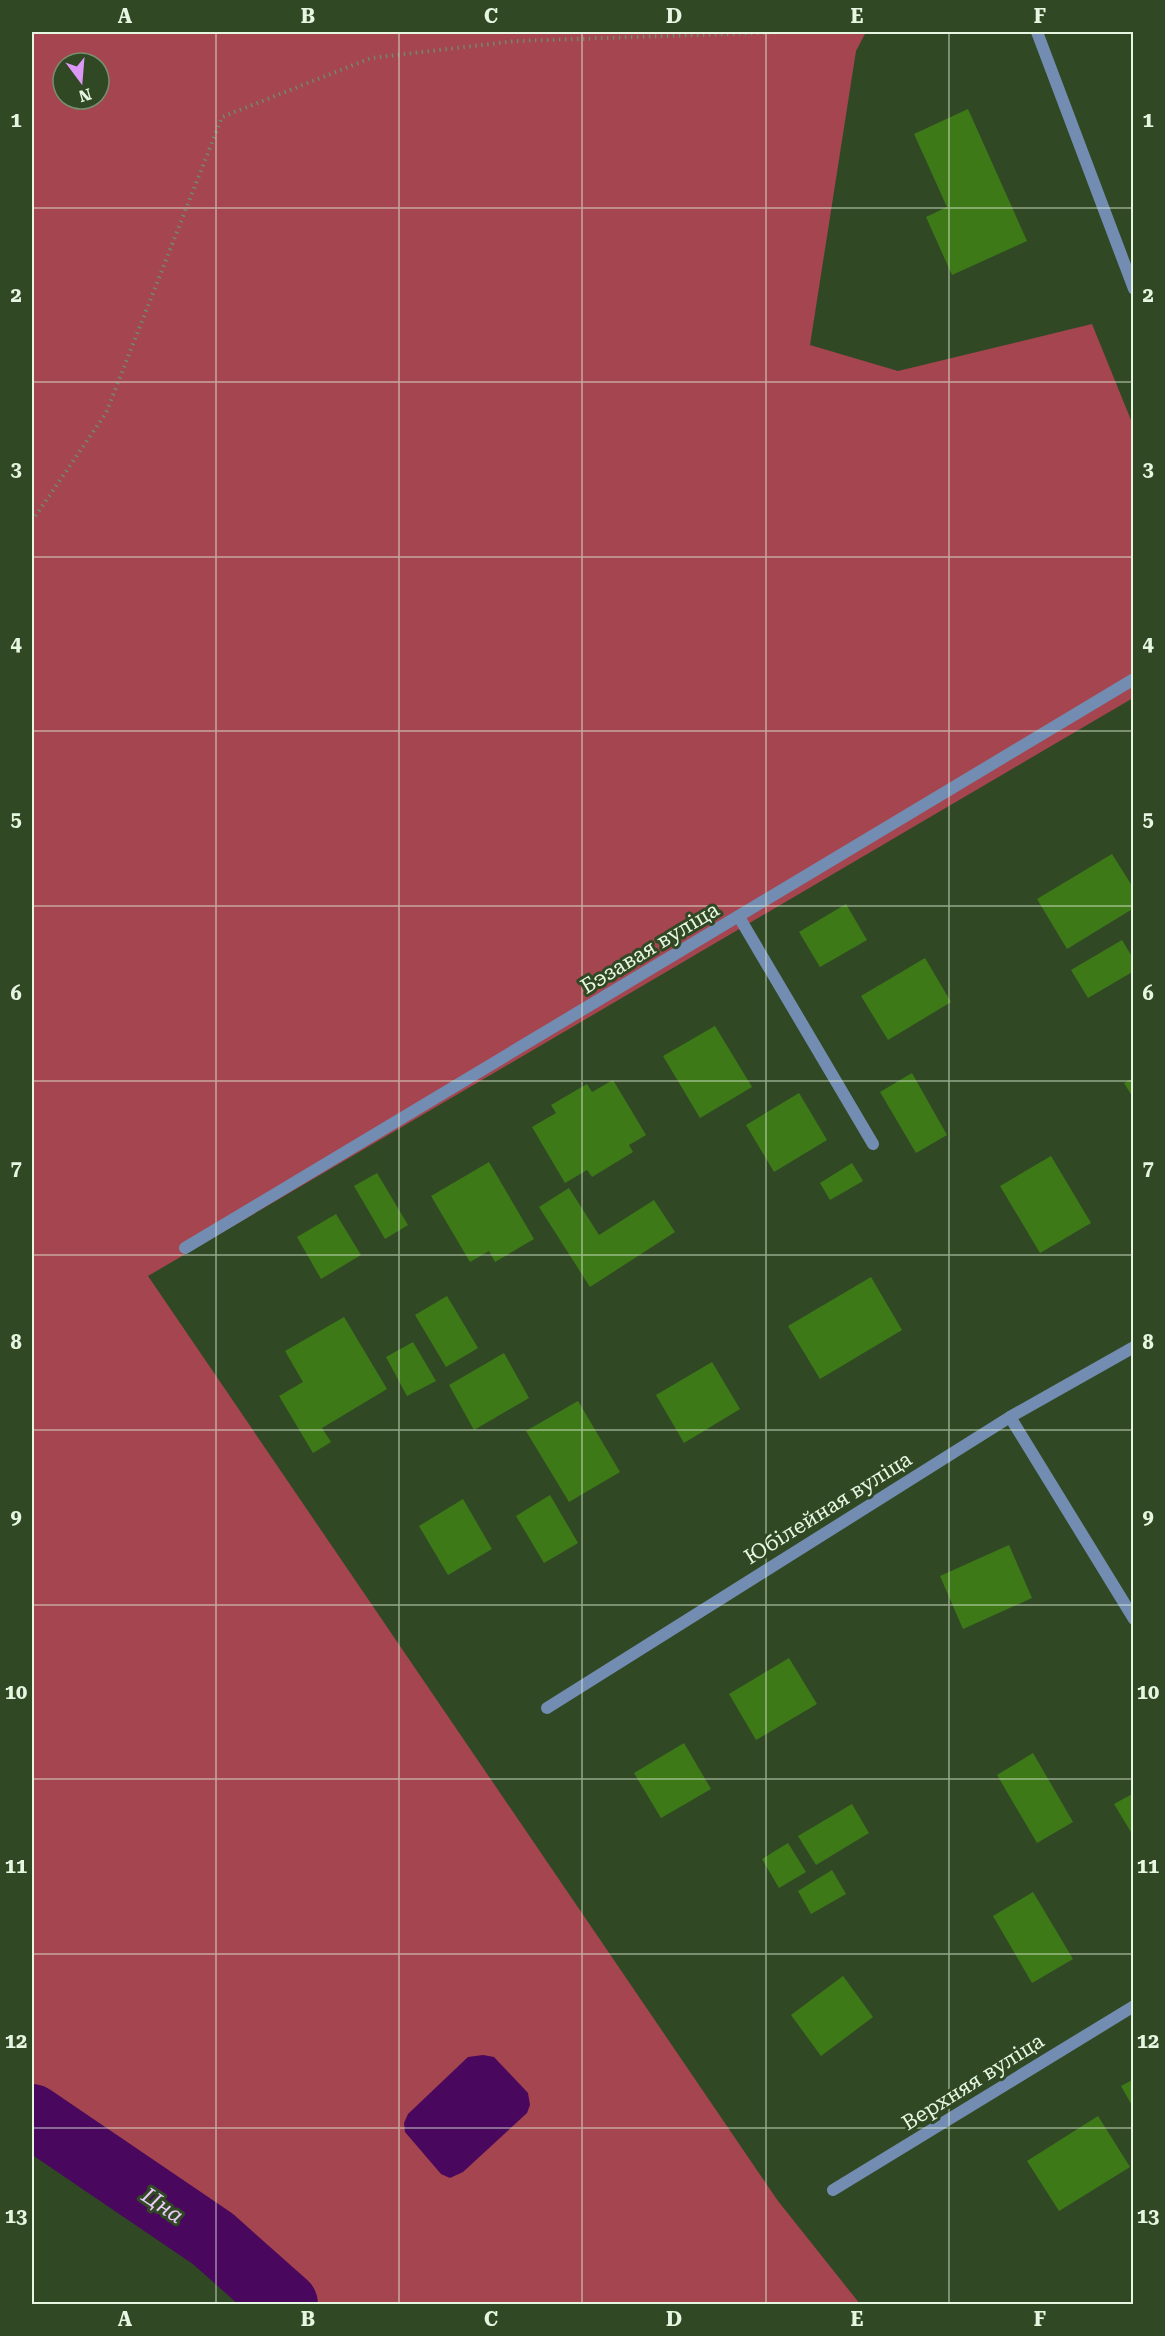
<svg xmlns="http://www.w3.org/2000/svg" width="1165" height="2336" viewBox="0 0 1165 2336" font-family="'Roboto Serif',serif">
	<rect width="100%" height="100%" fill="#304924"/>
	<path fill="#a4454f" fill-rule="evenodd" d="M32 32H866L856 51 810 345 898 371 1092 324 1133 425V698L148 1276 778 2201 860 2304H286L213 2239 32 2116ZM63 63H99V99H63Z"/>
	<path fill="#49085d" d="M483 2055 494 2057 528 2093 530 2105 527 2113 463 2172 450 2178 441 2174 405 2132 404 2123 408 2114 468 2057Z"/>
	<g fill="none" stroke-linecap="round" stroke-linejoin="round">
		<path stroke="#49085d" stroke-width="64" d="M32 2116 213 2239 286 2304"/>
	</g>
	<g fill="#3e7918">
		<path d="M968 109 1027 241 952 275 926 217 947 207 914 134Z"/>
		<path d="M1112 854 1134 889V908L1067 949 1037 899Z"/>
		<path d="M846 904 867 940 820 967 799 932Z"/>
		<path d="M1122 940 1134 960V971L1088 998 1071 970Z"/>
		<path d="M925 958 951 1002 888 1040 861 996Z"/>
		<path d="M715 1026 752 1087 700 1118 663 1056Z"/>
		<path d="M912 1073 947 1135 916 1153 880 1092Z"/>
		<path d="M1134 1078V1099L1124 1083Z"/>
		<path d="M613 1080 646 1135 629 1145 633 1152 592 1177 587 1170 565 1183 532 1127 556 1113 551 1105 587 1084 592 1092Z"/>
		<path d="M799 1093 827 1140 774 1172 746 1125Z"/>
		<path d="M1051 1156 1091 1223 1040 1253 1000 1186Z"/>
		<path d="M489 1162 534 1239 495 1262 489 1251 470 1262 431 1196Z"/>
		<path d="M852 1163 863 1181 830 1200 820 1183Z"/>
		<path d="M377 1173 408 1225 385 1239 354 1186Z"/>
		<path d="M569 1188 599 1235 654 1200 675 1232 590 1287 539 1207Z"/>
		<path d="M336 1214 361 1255 321 1279 297 1237Z"/>
		<path d="M871 1277 902 1330 820 1379 788 1326Z"/>
		<path d="M447 1296 478 1348 446 1367 415 1315Z"/>
		<path d="M344 1317 387 1389 322 1428 331 1442 313 1453 279 1396 303 1382 285 1351Z"/>
		<path d="M413 1342 436 1381 407 1396 386 1357Z"/>
		<path d="M504 1353 529 1398 474 1430 449 1385Z"/>
		<path d="M712 1362 740 1409 684 1443 656 1395Z"/>
		<path d="M578 1401 620 1472 569 1502 526 1431Z"/>
		<path d="M550 1495 578 1543 544 1563 516 1516Z"/>
		<path d="M463 1499 492 1549 448 1575 419 1526Z"/>
		<path d="M1009 1545 1032 1598 963 1629 940 1576Z"/>
		<path d="M789 1658 817 1704 756 1740 729 1694Z"/>
		<path d="M684 1743 711 1789 661 1818 634 1773Z"/>
		<path d="M1033 1753 1073 1822 1037 1843 997 1775Z"/>
		<path d="M1134 1793V1837L1114 1804Z"/>
		<path d="M852 1804 869 1833 816 1865 798 1836Z"/>
		<path d="M788 1843 806 1872 779 1888 762 1859Z"/>
		<path d="M832 1870 846 1894 811 1914 798 1891Z"/>
		<path d="M1033 1892 1073 1959 1032 1983 993 1916Z"/>
		<path d="M843 1976 873 2017 821 2056 791 2015Z"/>
		<path d="M1134 2079V2109L1121 2086Z"/>
		<path d="M1098 2116 1130 2167 1059 2211 1027 2161Z"/>
	</g>
	<g fill="none" stroke-linecap="round" stroke-linejoin="round">
		<path stroke="#728868" stroke-width="4" stroke-dasharray="1.5 4.5" stroke-linecap="butt" d="M32 521 106 413 222 117 371 58 516 41 786 32"/>
		<g stroke="#728db1" stroke-width="12">
			<path d="M739 917 873 1144"/>
			<path d="M1010 1417 1134 1619"/>
		</g>
		<g stroke="#728db1" stroke-width="12">
			<path d="M1037 32 1134 289"/>
			<path d="M185 1248 1134 679"/>
			<path d="M547 1708 1010 1417 1134 1347"/>
			<path d="M833 2190 1134 2006"/>
		</g>
	</g>
	<path fill="none" stroke="#e7f6e0" stroke-width="1.5" stroke-opacity="0.55" d="M216 32V2304M399 32V2304M582 32V2304M766 32V2304M949 32V2304M32 208H1134M32 382H1134M32 557H1134M32 731H1134M32 906H1134M32 1081H1134M32 1255H1134M32 1430H1134M32 1605H1134M32 1779H1134M32 1954H1134M32 2128H1134"/>
	<g text-anchor="middle" stroke-width="6" stroke-linejoin="round" paint-order="stroke">
		<g font-size="21" fill="#e7f6e0" stroke="#304924">
			<text transform="translate(650 948) rotate(-31)" y="7">Бэзавая вуліца</text>
			<text transform="translate(828 1508) rotate(-32)" y="7">Юбілейная вуліца</text>
			<text transform="translate(973 2082) rotate(-32)" y="7">Верхняя вуліца</text>
		</g>
		<g font-size="22" font-style="italic" fill="#ebccf8" stroke="#304924">
			<text transform="translate(163 2205) rotate(34)" y="8">Цна</text>
		</g>
	</g>
	<rect width="1165" height="2336" fill="none" stroke="#304924" stroke-width="66"/>
	<g transform="translate(81 81) rotate(164)"><circle r="28" fill="#304924" stroke="#798e6f" stroke-width="1.5"/>
	<path d="M0-4.5L10 22L0 15L-10 22Z" fill="#db99f5"/>
	<text y="-9" font-size="16" font-weight="bold" text-anchor="middle" fill="#e7f6e0">N</text>
	</g>
	<rect x="33" y="33" width="1099" height="2270" fill="none" stroke="#e7f6e0" stroke-width="2"/>
	<g font-size="20" text-anchor="middle" font-weight="bold" fill="#e7f6e0">
		<text x="125" y="23">A</text>
		<text x="308" y="23">B</text>
		<text x="491" y="23">C</text>
		<text x="674" y="23">D</text>
		<text x="857" y="23">E</text>
		<text x="1040" y="23">F</text>
		<text x="16" y="127">1</text>
		<text x="1148" y="127">1</text>
		<text x="16" y="302">2</text>
		<text x="1148" y="302">2</text>
		<text x="16" y="476">3</text>
		<text x="1148" y="476">3</text>
		<text x="16" y="651">4</text>
		<text x="1148" y="651">4</text>
		<text x="16" y="826">5</text>
		<text x="1148" y="826">5</text>
		<text x="16" y="1000">6</text>
		<text x="1148" y="1000">6</text>
		<text x="16" y="1175">7</text>
		<text x="1148" y="1175">7</text>
		<text x="16" y="1349">8</text>
		<text x="1148" y="1349">8</text>
		<text x="16" y="1524">9</text>
		<text x="1148" y="1524">9</text>
		<text x="16" y="1699">10</text>
		<text x="1148" y="1699">10</text>
		<text x="16" y="1873">11</text>
		<text x="1148" y="1873">11</text>
		<text x="16" y="2048">12</text>
		<text x="1148" y="2048">12</text>
		<text x="16" y="2223">13</text>
		<text x="1148" y="2223">13</text>
		<text x="125" y="2326">A</text>
		<text x="308" y="2326">B</text>
		<text x="491" y="2326">C</text>
		<text x="674" y="2326">D</text>
		<text x="857" y="2326">E</text>
		<text x="1040" y="2326">F</text>
	</g>
</svg>
